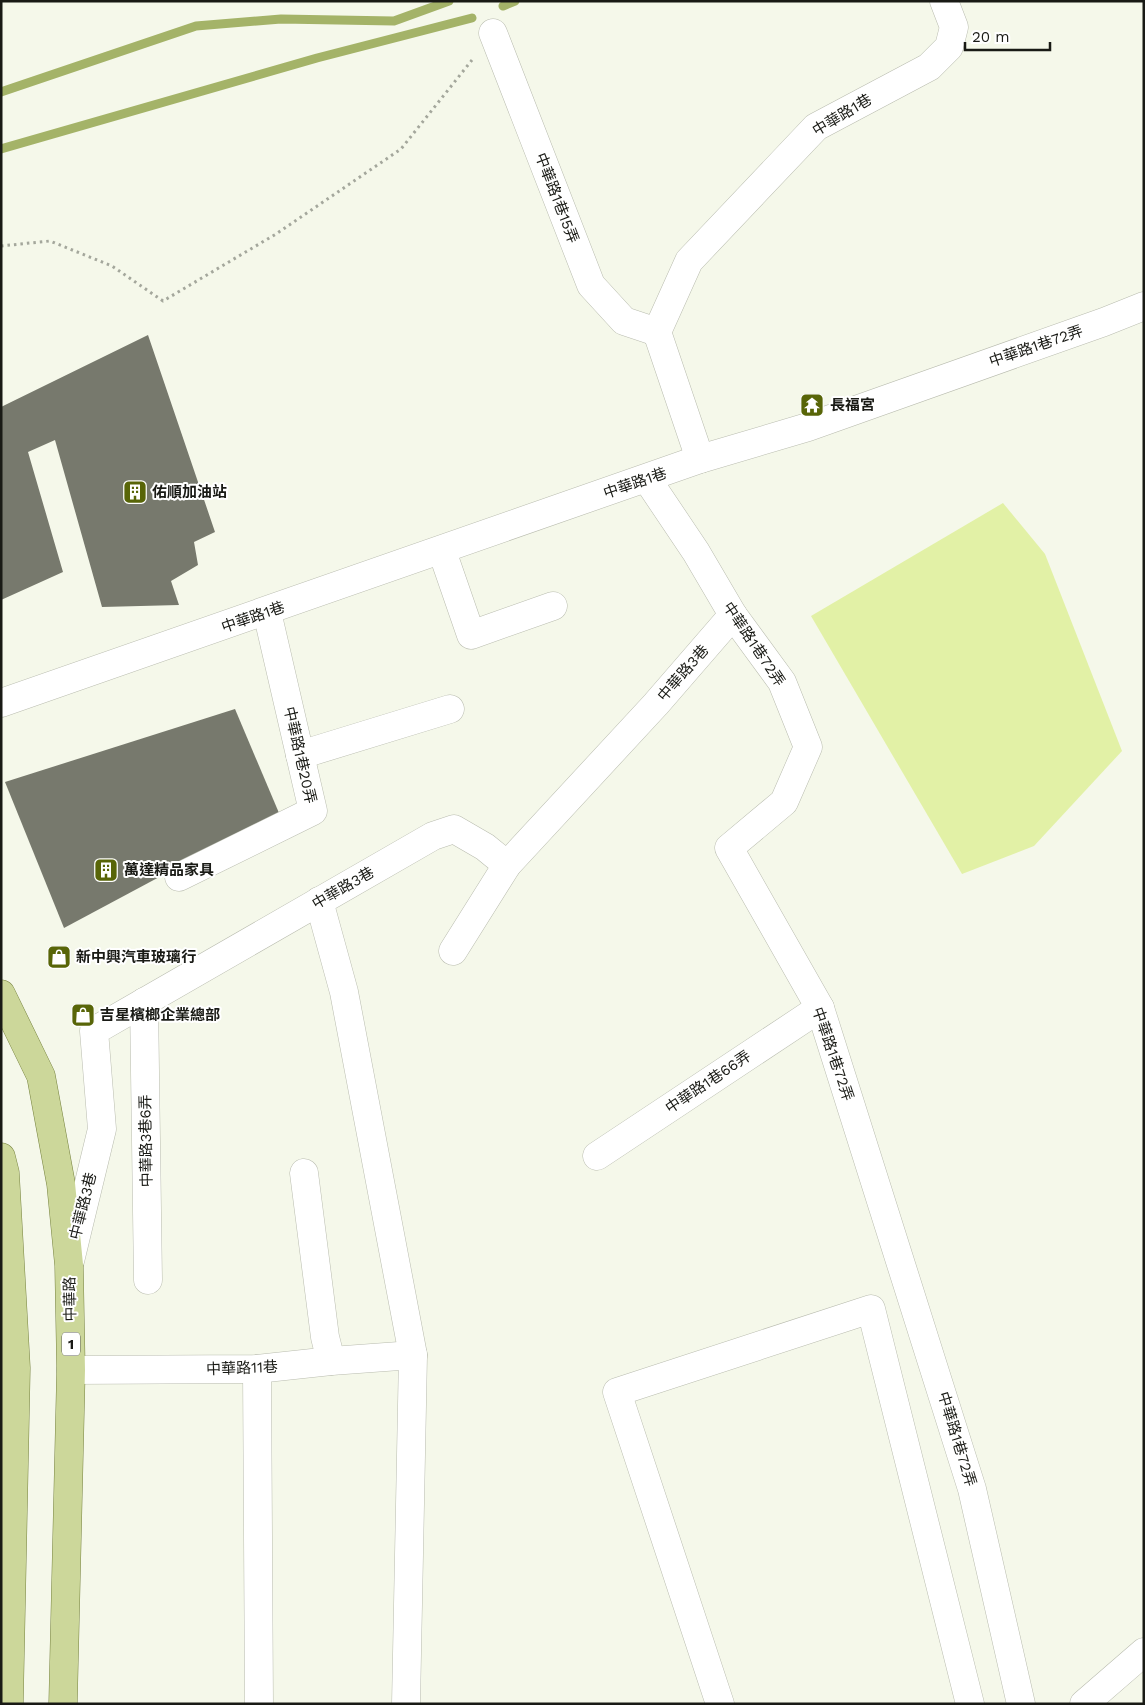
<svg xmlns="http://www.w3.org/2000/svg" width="1145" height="1705" viewBox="0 0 1145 1705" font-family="'Work Sans','Noto Sans TC',sans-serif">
	<rect width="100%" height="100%" fill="#f5f8ea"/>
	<path fill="#e2f1a6" d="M1003 503 1045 554 1122 751 1034 846 962 874 811 616Z"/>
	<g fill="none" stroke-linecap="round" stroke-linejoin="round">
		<g stroke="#a4b368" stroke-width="9">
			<path d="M503 6 515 1"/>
			<path d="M1 92 196 26 281 19 394 21 449 1"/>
			<path d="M1 149 317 58 472 18"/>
		</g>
	</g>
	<g fill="#77796d">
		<path d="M148 335 215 532 194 542 198 565 171 581 179 605 102 607 55 440 28 452 63 572 1 600V407Z"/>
		<path d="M806 395 823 406 818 415 800 404Z"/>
		<path d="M235 709 279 813 64 928 5 782Z"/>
	</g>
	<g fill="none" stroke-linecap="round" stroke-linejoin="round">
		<g stroke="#b9bcaf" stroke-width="29">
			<g id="minor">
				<path d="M493 33 591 285 624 321 657 332"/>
				<path d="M700 459 657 332 689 261 816 127 929 67 949 47 954 27 944 1"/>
				<path d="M647 479 696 552 733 615 782 682 808 747 784 802 729 848 820 1008 972 1489 1021 1704"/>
				<path d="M442 551 471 635 553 606"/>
				<path d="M1 703 700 459 808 427 1104 322 1144 306"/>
				<path d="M300 755 450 709"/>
				<path d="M179 877 313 811 267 612"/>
				<path d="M319 901 344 992 413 1355 406 1704"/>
				<path d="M453 951 507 865 656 704 733 615"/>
				<path d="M144 1002 148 1280"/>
				<path d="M597 1156 820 1008"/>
				<path d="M304 1173 325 1337 331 1361"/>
				<path d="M70 1261 102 1129 94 1031 433 836 454 829 485 847 507 865"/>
				<path d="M257 1369 259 1704"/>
				<path d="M71 1370 257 1369 331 1361 413 1355"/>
				<path d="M720 1704 617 1392 871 1309 970 1704"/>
				<path d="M1084 1704 1144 1652"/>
			</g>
		</g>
		<g stroke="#778340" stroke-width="29">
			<g id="major">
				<path d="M1 994 41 1076 61 1184 69 1265 71 1370 63 1704"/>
				<path d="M1 1157 5 1173 16 1368 9 1704"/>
			</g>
		</g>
		<path stroke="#a4a79c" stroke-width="3" stroke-dasharray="2.5 4" stroke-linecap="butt" d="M1 246 50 241 112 266 163 301 276 234 401 149 472 60"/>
		<use href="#minor" stroke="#fff" stroke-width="28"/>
		<use href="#major" stroke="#ccd79a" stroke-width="28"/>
	</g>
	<defs>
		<g id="temple-square" transform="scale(1.25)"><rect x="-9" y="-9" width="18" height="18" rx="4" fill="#586508" stroke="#fff"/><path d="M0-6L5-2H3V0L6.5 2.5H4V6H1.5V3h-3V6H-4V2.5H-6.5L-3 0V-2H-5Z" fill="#fff"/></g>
		<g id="building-square" transform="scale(1.25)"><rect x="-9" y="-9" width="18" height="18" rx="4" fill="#586508" stroke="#fff"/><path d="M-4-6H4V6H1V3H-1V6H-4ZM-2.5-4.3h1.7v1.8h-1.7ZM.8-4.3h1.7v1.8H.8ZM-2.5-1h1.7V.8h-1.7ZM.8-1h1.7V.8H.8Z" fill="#fff"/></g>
		<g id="shop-square" transform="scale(1.25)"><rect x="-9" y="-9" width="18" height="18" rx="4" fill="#586508" stroke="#fff"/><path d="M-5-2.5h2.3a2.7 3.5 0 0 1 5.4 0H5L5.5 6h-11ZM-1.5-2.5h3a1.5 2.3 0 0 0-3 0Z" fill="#fff"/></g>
	</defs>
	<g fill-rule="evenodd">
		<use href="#temple-square" x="812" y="405"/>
		<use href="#building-square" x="135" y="492"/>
		<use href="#building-square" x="106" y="870"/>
		<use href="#shop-square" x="59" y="957"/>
		<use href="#shop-square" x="83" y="1015"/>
	</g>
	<g text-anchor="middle" stroke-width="4" stroke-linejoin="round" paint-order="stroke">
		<rect fill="#fff" stroke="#5e5f5b" stroke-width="1" x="62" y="1332.5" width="18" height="23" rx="4"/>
		<g font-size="14" font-weight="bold" fill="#191a15">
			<text x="71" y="1349">1</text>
		</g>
		<g font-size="15" fill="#191a15" stroke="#fff">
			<text transform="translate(842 115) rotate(-31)" y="5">中華路1巷</text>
			<text transform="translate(557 198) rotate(69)" y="5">中華路1巷15弄</text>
			<text transform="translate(1036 346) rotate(-19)" y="5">中華路1巷72弄</text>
			<text transform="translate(635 483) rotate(-19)" y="5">中華路1巷</text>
			<text transform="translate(253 617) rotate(-19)" y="5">中華路1巷</text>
			<text transform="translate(754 644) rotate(56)" y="5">中華路1巷72弄</text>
			<text transform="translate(683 673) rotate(-49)" y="5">中華路3巷</text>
			<text transform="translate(300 755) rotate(77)" y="5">中華路1巷20弄</text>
			<text transform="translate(343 888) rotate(-30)" y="5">中華路3巷</text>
			<text transform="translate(833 1054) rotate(71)" y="5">中華路1巷72弄</text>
			<text transform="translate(708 1082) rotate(-34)" y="5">中華路1巷66弄</text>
			<text transform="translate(146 1141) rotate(-91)" y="5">中華路3巷6弄</text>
			<text transform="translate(83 1206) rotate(-76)" y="5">中華路3巷</text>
			<text transform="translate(70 1299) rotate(-91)" y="5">中華路</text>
			<text transform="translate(242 1368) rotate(-2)" y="5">中華路11巷</text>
			<text transform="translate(957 1439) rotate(73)" y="5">中華路1巷72弄</text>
		</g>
		<g font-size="15" font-weight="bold" fill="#191a15" stroke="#fff" text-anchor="start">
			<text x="830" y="410">長福宮</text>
			<text x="152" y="497">佑順加油站</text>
			<text x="124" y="875">萬達精品家具</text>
			<text x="76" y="962">新中興汽車玻璃行</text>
			<text x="100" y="1020">吉星檳榔企業總部</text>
		</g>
	</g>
	<rect width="1145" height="1705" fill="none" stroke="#191a15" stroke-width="5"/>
	<path d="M965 42v8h85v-8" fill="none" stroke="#191a15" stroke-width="2.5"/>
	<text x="972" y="42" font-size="15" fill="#191a15" stroke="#ffffff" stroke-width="4" paint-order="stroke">20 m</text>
</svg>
